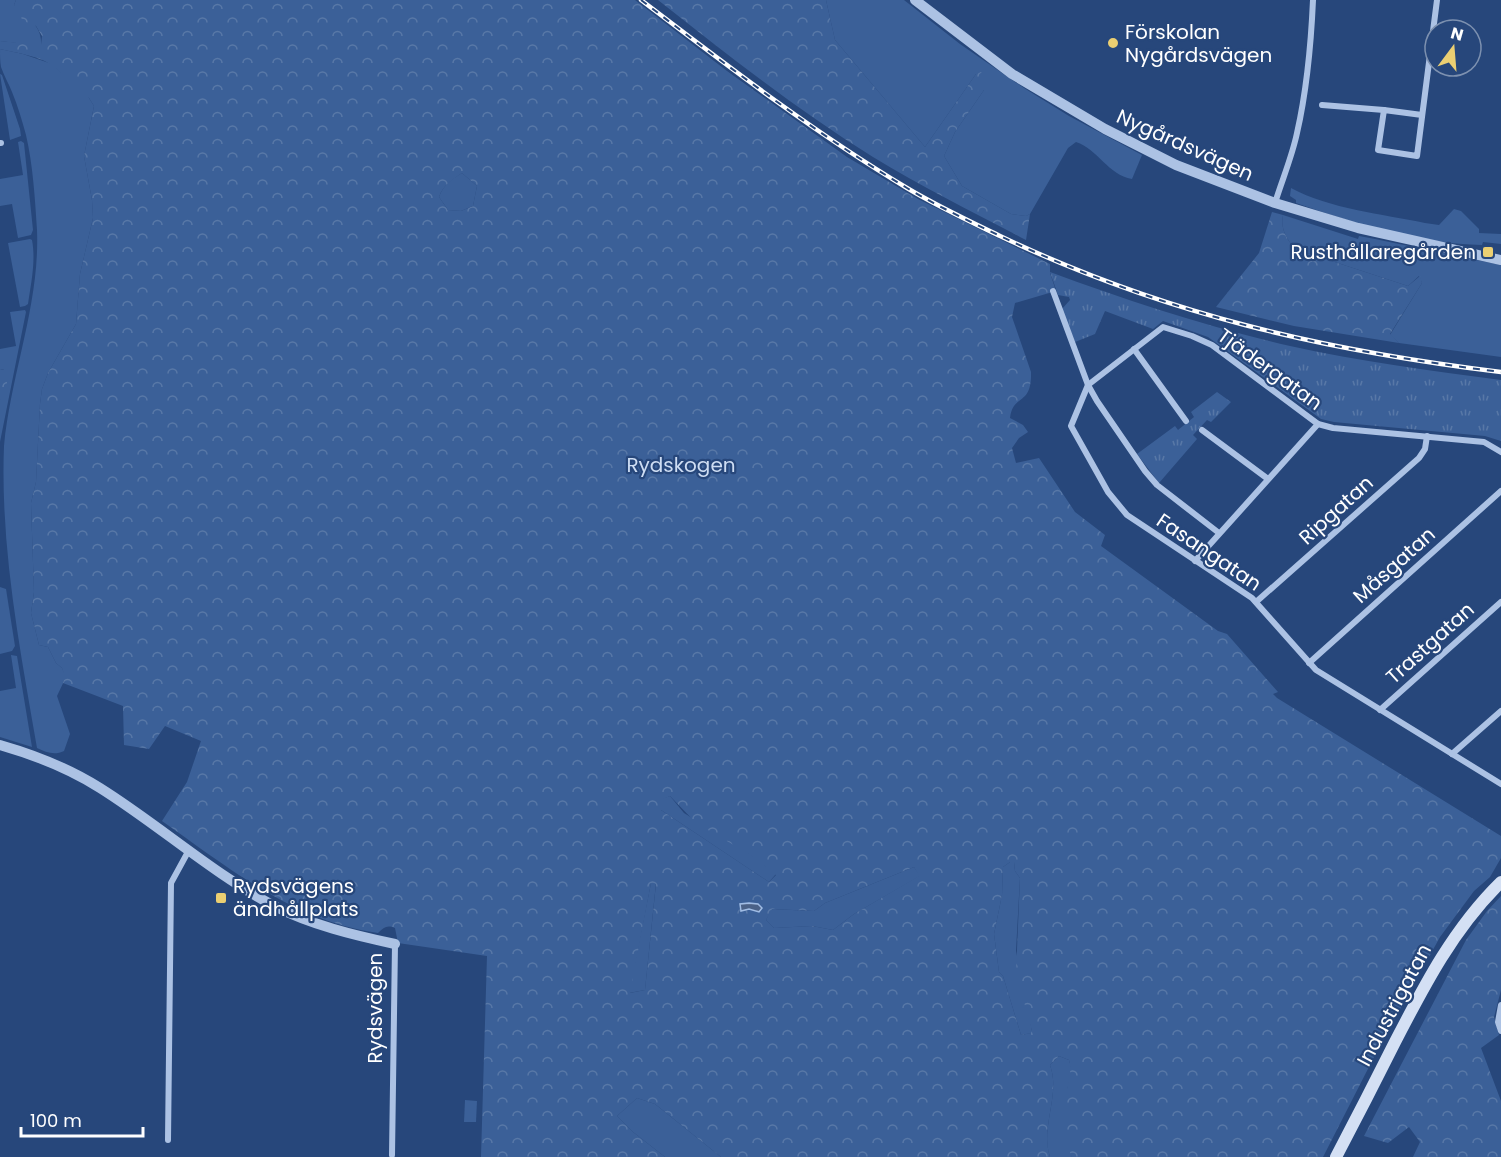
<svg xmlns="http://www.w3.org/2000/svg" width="1501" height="1157" viewBox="0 0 1501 1157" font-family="Poppins,sans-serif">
	<defs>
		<pattern id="forest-crowns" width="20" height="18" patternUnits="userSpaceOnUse" patternTransform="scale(1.5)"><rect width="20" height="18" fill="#3b6098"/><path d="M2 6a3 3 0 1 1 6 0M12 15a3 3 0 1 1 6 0" fill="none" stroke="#5878a7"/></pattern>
		<pattern id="park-tufts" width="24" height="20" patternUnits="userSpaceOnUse" patternTransform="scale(1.5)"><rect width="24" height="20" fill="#3b6098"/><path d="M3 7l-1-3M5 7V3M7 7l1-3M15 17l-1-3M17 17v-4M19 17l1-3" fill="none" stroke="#5878a7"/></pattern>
		<pattern id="water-rules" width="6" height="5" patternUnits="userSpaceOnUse" patternTransform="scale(1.5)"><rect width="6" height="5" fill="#4a6187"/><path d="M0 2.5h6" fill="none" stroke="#657999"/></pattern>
	</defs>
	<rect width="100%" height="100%" fill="#27477b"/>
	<g fill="#3b6098">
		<path d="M0 0H16L14 5C27 17 43 26 41 46L0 41Z"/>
		<path d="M826 0H904L960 44 1024 88 1069 116 1142 155 1132 179C1108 175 1098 149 1076 142L1068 148 1030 214 1026 216 1011 214 962 186 944 156 955 132 984 90 976 74 925 147 835 40Z"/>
		<path d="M0 49 23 54 52 64 89 98 94 106 84 156 92 200 93 218 80 274 76 324 48 373 42 389 40 404 36 482 31 503 34 592 31 613 39 645 48 647 56 663 62 668 66 677 57 696 70 734 64 751C54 756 46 752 37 748 20 649 0 547 4 446 11 373 40 304 37 230 35 199 33 165 26 135 22 121 18 106 12 92 9 84 4 76 1 67 0 62 0 55 0 49Z"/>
		<path d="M0 74 2 75 20 129 21 136 10 140Z"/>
		<path d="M21 141 24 143 33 230 31 235 18 238 12 204 0 206V179L23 175 18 142Z"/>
		<path d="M462 173 477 186 473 206 461 211 448 210 439 197C443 185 452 179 462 173Z"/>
		<path d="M1291 188C1330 209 1382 214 1425 223L1439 225 1454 209 1461 211 1479 229V233L1501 234V244L1483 242 1482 245C1421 244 1353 223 1296 203V200L1290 196Z"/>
		<path d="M1283 215 1358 239 1359 236 1375 239 1501 265V357L1399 343 1390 335 1422 283 1419 276 1408 286 1295 249C1287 239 1280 229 1283 215Z"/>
		<path d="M30 239 32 240C36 261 31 283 28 304L25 306 20 307 8 243Z"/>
		<path d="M25 310 26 312 0 442V400L4 369 0 370V349L16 346 10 312Z"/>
		<path d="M0 587 6 589 15 646 12 651 0 654Z"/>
		<path d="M11 655 17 656 32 747 0 737V691L16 688Z"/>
		<path d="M670 796 684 813 750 854 776 874 769 882 661 810V799Z"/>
		<path d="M1010 862H1014L1015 871 1020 878 1016 951 1032 1031V1033L1021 1035 1003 976 999 972 994 934 1002 895 1003 867Z"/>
		<path d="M914 867 920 876 854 914 833 930 812 926 774 928 766 920 771 909 814 911 825 903Z"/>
		<path d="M651 883H656L645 990 629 993Z"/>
		<path d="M1059 1056 1069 1060 1072 1071 1067 1090 1072 1157H1050C1040 1126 1061 1095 1050 1065Z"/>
		<path d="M637 1098 655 1104 721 1157H665L633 1132 617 1116Z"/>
		<path d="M465 1100 477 1101 476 1122H464Z"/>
	</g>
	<g fill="url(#forest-crowns)" fill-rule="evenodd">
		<path d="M16 0H635L727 71 847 157 918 199 1050 264V273L1056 291 1015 303 1012 317 1031 372C1032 407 1013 393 1010 418L1023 425 1028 432 1019 438 1012 448 1016 463 1039 458 1075 512 1105 535 1101 546 1218 631 1227 634 1278 692 1273 694 1277 698 1501 836V858L1490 877 1474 891 1440 937 1374 1057 1323 1157H1072C1063 1138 1063 1110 1067 1089 1069 1078 1072 1072 1069 1060L1059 1056 1050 1065C1061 1095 1040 1126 1050 1157H721L655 1104 637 1098 617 1116 633 1132 665 1157H481L487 956 398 943 395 928C387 925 384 927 378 933 293 921 229 868 162 821L187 782 201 741 165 726 149 749 124 745 123 706 63 683 65 677 62 668 56 663 48 647 39 645 31 613 34 592 31 503 36 482 40 404 42 389 48 373 76 324 80 274 93 218 92 200 84 156 94 106 89 98C75 93 67 76 54 67 41 56 17 53 0 49V41L41 45 42 36 36 26 23 21 14 5ZM462 173 477 186 473 206 461 211 448 210 439 197C443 185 452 180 462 173ZM670 796 696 823 749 854 776 875 769 882 661 810V800ZM1010 862H1014L1015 871 1020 878 1016 973 1032 1031 1031 1033 1021 1035 1003 976 999 972 994 934 1002 895 1003 867ZM914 867 919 876 854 914 833 930 812 926 774 928 766 920 772 909 814 911 825 903ZM651 883 656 884 645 990 630 993Z"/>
		<path d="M658 0H826L835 40 925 147 976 74 981 72 987 81 984 90 955 132 944 156 962 186 1011 214 1026 216 1030 214 1026 240C975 213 922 187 873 157 797 110 728 55 658 0Z"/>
		<path d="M1272 212 1283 215C1280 229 1287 239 1295 249L1408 286 1420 276 1422 283 1390 334 1399 343 1294 326 1216 307 1259 253Z"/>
		<path d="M5 369 8 390 0 400 2 405 0 406V370Z"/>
		<path d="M1501 896V990L1494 1017 1499 1035 1481 1048 1501 1101V1157H1413L1420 1142 1409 1127 1388 1143 1364 1136 1466 940 1487 911Z"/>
	</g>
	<g fill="url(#park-tufts)">
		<path d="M1050 272C1128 301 1208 327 1290 346 1359 361 1431 371 1501 380V441L1485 436 1334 422 1321 419 1208 337 1163 321 1153 329 1105 311 1095 334 1075 342 1062 309 1070 300 1069 297 1058 295Z"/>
		<path d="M1217 392 1231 402 1211 422 1207 420 1193 435 1197 439 1159 483 1137 454 1175 426 1178 430 1194 417 1191 412Z"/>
	</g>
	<path fill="url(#water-rules)" stroke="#a0bce4" stroke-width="1.5" d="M749 903 758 904 762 908 759 912 749 909 741 911 740 904Z"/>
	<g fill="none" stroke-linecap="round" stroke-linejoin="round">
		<g stroke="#acc2e4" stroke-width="6">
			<path d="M1322 105 1384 110"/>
			<path d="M1422 115 1384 110 1378 150 1417 156 1437 0"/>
			<path d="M0 143H1"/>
			<path d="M1275 203C1282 180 1292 157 1297 133 1307 89 1311 45 1313 0"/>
			<path d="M1053 291 1088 385 1097 401 1145 471 1157 485 1219 533"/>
			<path d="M1134 349 1186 421"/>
			<path d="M1202 430 1268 479"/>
			<path d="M1501 452 1484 442 1333 428 1318 424 1212 345 1192 336 1163 327 1088 385 1071 426 1108 492 1127 515 1252 598 1316 670 1501 784"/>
			<path d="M1195 561 1318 424"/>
			<path d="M1256 602 1419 458 1425 449 1427 436"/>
			<path d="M1309 663 1501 491"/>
			<path d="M1380 710 1501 602"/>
			<path d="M1452 754 1501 711"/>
			<path d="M1501 1005 1498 1022 1501 1031"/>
			<path d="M168 1140 171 883 189 850"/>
			<path d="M392 1155 395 944"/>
		</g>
		<g stroke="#acc2e4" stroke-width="10">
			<path d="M915 0 1012 74 1105 129 1176 165 1275 203 1358 228 1501 260"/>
			<path d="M0 745C35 755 70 769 100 788 159 825 212 873 274 906 312 925 353 935 395 944"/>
		</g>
		<path stroke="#d4e0f4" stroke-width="12" d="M1336 1157C1356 1119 1376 1080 1395 1042 1425 984 1454 928 1501 882"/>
		<g stroke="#fff" stroke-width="4.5">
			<path id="rail" d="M641 0C729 67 812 131 907 188 937 206 969 221 1000 236 1164 314 1322 350 1501 372"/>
		</g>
		<use href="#rail" stroke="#27477b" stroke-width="2" stroke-dasharray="7" stroke-linecap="butt"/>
	</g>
	<g fill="#ebcf72" stroke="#27477b" stroke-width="2">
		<circle cx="1113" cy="43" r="6"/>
		<rect x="1482" y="246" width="12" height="12" rx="3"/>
		<rect x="215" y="892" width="12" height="12" rx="3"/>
	</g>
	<g text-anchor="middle" stroke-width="4.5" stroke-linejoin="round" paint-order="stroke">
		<g font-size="20" fill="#fff" stroke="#27477b" text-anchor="start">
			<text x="1125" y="39">Förskolan<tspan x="1125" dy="23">Nygårdsvägen</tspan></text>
			<text x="1476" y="259" text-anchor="end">Rusthållaregården</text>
			<text x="233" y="893">Rydsvägens<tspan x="233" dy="23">ändhållplats</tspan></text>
		</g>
		<g font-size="20" fill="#fff" stroke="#27477b">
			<text transform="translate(1185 145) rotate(24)" y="7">Nygårdsvägen</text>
			<text transform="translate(1270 369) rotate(36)" y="7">Tjädergatan</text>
			<text transform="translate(1336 510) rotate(-42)" y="7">Ripgatan</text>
			<text transform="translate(1209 552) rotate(34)" y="7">Fasangatan</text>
			<text transform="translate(1394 565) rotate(-42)" y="7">Måsgatan</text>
			<text transform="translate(1430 643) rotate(-42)" y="7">Trastgatan</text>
			<text transform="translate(1394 1005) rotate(-62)" y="7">Industrigatan</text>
			<text transform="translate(375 1008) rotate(-90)" y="7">Rydsvägen</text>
		</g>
		<g font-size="20" fill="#ceddf3" stroke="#27477b">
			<text x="681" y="472">Rydskogen</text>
		</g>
	</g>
	<g transform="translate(1453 48) rotate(16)"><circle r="28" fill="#27477b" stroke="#7d91b0" stroke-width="1.5"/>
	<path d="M0-4.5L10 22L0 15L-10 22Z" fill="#ebcf72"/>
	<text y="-9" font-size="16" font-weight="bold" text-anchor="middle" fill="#ffffff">N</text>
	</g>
	<path d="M21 1127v9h122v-9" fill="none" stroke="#ffffff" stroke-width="3"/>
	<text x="30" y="1127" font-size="18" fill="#ffffff" stroke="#27477b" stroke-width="4.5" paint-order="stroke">100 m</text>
</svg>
